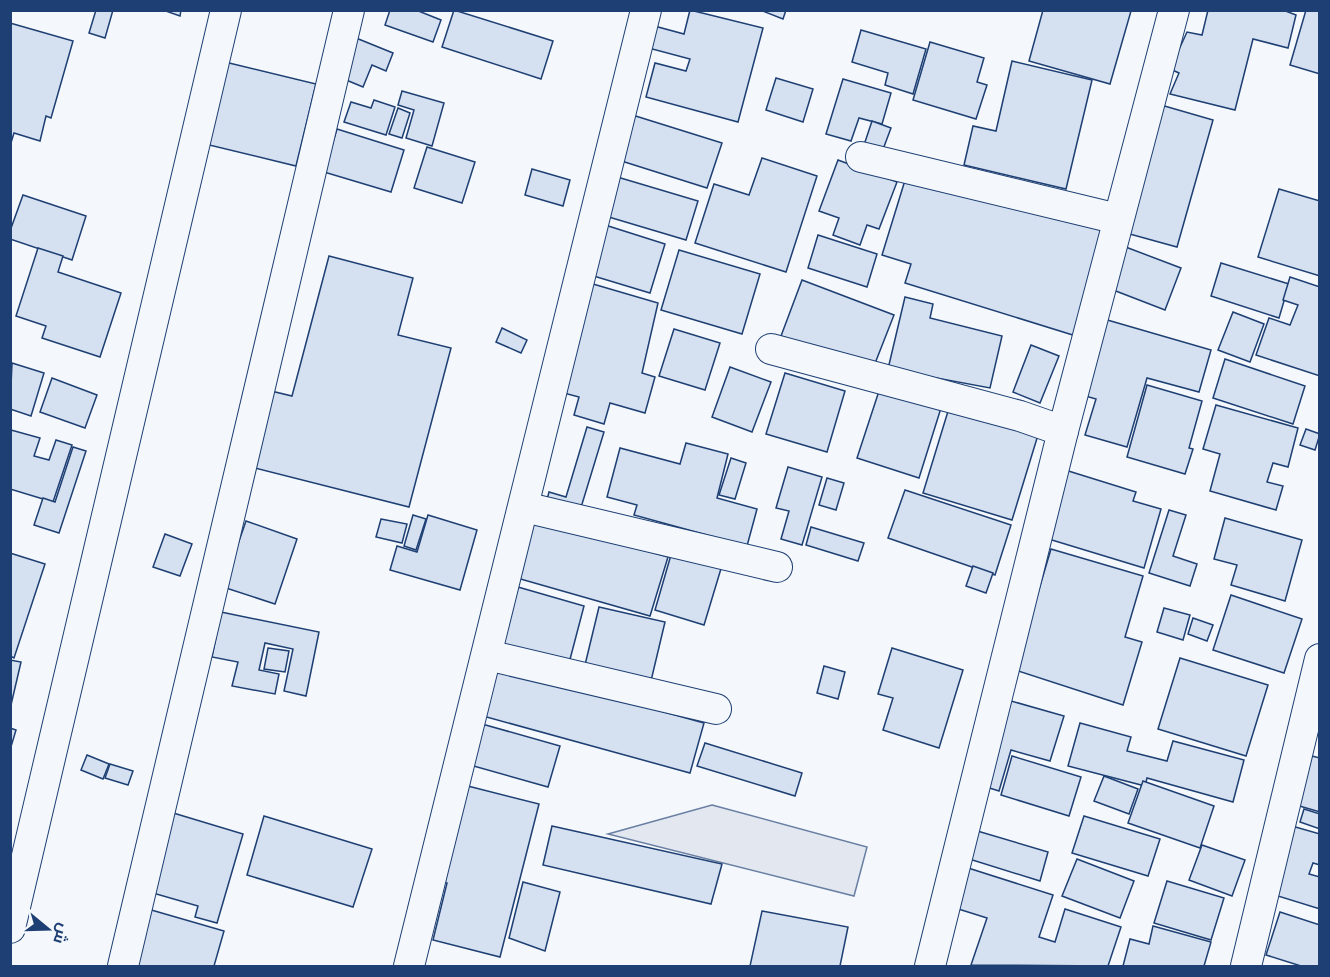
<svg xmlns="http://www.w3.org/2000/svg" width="1330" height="977" viewBox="0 0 1330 977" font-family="'Nunito Sans',Cairo,sans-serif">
	<rect width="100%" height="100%" fill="#f4f7fb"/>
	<path fill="#e3e8f0" stroke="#687fa3" stroke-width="1.5" d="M712 805 867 847 854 896 608 834Z"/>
	<g fill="#d5e0f0" stroke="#1d3f73" stroke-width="1.5">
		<path d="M96 10H113L105 38 89 33Z"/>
		<path d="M163 10H181L180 16Z"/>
		<path d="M390 10H416L441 20 433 42 385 25Z"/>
		<path d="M454 10 553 41 541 79 442 47Z"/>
		<path d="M690 10 763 28 738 122 646 97 655 63 686 71 690 59 641 46 647 24 684 34Z"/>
		<path d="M760 10H786L783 19Z"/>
		<path d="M1043 10 1131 11 1110 84 1029 61Z"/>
		<path d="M1208 10H1283L1296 15 1288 48 1253 39 1235 110 1170 94 1179 73 1170 69 1187 32 1202 35Z"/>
		<path d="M1306 10H1320V74L1290 65Z"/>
		<path d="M10 23 73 41 51 118 46 116 40 141 14 133 10 146Z"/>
		<path d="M861 30 926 49 913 94 885 85 888 73 852 62Z"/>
		<path d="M356 38 393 53 386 71 372 65 363 87 339 77Z"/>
		<path d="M930 42 984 58 977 82 987 85 976 119 913 100Z"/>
		<path d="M1012 61 1092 80 1066 189 964 165 973 126 996 131Z"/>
		<path d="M225 62 316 84 296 166 205 144Z"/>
		<path d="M776 78 813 89 803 122 766 110Z"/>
		<path d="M843 79 891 93 882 124 859 118 851 141 826 134Z"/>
		<path d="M402 91 444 103 432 146 406 138 414 110 398 105Z"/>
		<path d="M374 100 395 107 386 135 344 122 351 102 371 108Z"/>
		<path d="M1161 105 1213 120 1177 247 1126 233Z"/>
		<path d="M398 108 410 113 402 138 389 134Z"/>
		<path d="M626 113 722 143 707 188 612 158Z"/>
		<path d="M872 121 891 128 882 152 864 145Z"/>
		<path d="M337 129 404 150 391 192 324 172Z"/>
		<path d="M427 147 475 162 462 203 414 188Z"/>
		<path d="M762 158 817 176 786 272 695 243 714 184 749 195Z"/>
		<path d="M838 160 897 182 879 229 867 225 860 245 833 235 839 218 819 211Z"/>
		<path d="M532 169 570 180 563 206 525 195Z"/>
		<path d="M614 176 698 201 686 240 602 215Z"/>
		<path d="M906 177 1107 227 1076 336 905 283 911 264 882 255Z"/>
		<path d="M1279 189 1320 201V276L1258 257Z"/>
		<path d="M23 195 86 216 72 260 10 239V231Z"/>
		<path d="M602 224 665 244 650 293 587 274Z"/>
		<path d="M818 235 877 254 867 287 808 268Z"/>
		<path d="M1123 246 1181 268 1165 310 1108 288Z"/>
		<path d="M38 248 63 256 58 272 121 293 100 357 42 338 46 326 16 316Z"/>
		<path d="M679 250 760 274 742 334 661 310Z"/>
		<path d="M329 256 413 278 398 335 451 348 409 507 251 467 271 391 292 396Z"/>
		<path d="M1221 263 1289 284 1279 318 1211 296Z"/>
		<path d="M1290 277 1320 287V376L1256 355 1269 318 1290 325 1298 305 1283 300Z"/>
		<path d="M802 280 894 315 872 371 781 336Z"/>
		<path d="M593 284 658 303 642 373 655 377 645 413 610 403 604 424 574 415 579 397 560 392Z"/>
		<path d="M905 297 933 304 930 318 1002 336 990 388 888 369Z"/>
		<path d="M1233 312 1264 324 1250 362 1218 350Z"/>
		<path d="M1097 317 1211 350 1199 392 1147 378 1127 447 1085 435 1096 399 1075 393Z"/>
		<path d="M502 328 527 340 521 353 496 342Z"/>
		<path d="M674 329 720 343 705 390 659 376Z"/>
		<path d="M1031 345 1059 356 1040 403 1013 392Z"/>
		<path d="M1225 359 1305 386 1293 424 1213 398Z"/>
		<path d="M12 363 44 373 31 416 10 409Z"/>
		<path d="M730 367 771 382 752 432 712 417Z"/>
		<path d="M785 373 845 391 827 452 766 434Z"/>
		<path d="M52 378 97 395 85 428 40 412Z"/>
		<path d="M1147 385 1202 401 1189 448 1193 449 1185 474 1127 457Z"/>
		<path d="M880 388 941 408 919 478 857 458Z"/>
		<path d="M1216 405 1298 428 1288 467 1273 463 1267 482 1283 486 1276 510 1210 491 1220 454 1203 449Z"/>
		<path d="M949 408 1038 435 1012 520 923 493Z"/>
		<path d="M587 427 604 432 579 514 546 504 549 492 566 497Z"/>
		<path d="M1306 429 1320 434 1315 450 1300 445Z"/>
		<path d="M11 430 40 438 34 456 49 460 56 440 72 445 53 502 10 489Z"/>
		<path d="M686 443 728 454 717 498 757 509 747 546 634 515 637 505 607 497 620 448 680 464Z"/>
		<path d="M73 447 86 451 59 533 34 525 43 498 55 502Z"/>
		<path d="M731 458 746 463 735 499 719 495Z"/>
		<path d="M788 467 822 477 802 545 781 539 789 511 776 508Z"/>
		<path d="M1062 469 1136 492 1133 501 1161 509 1144 568 1042 537Z"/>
		<path d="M827 478 844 483 836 510 819 505Z"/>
		<path d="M905 490 1011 525 995 575 888 538Z"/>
		<path d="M1169 510 1186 515 1173 556 1197 564 1190 586 1149 573Z"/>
		<path d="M413 515 426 519 416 550 404 546Z"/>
		<path d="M428 515 477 530 460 590 390 570 397 546 417 552Z"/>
		<path d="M528 517 668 557 650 616 510 576Z"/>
		<path d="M1225 518 1302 540 1285 601 1231 585 1237 565 1214 559Z"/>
		<path d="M381 519 407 524 402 543 376 537Z"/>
		<path d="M246 521 297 539 275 604 223 587Z"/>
		<path d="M811 527 864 543 858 561 806 545Z"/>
		<path d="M165 534 192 544 180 576 153 567Z"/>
		<path d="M673 548 723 562 704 625 655 610Z"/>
		<path d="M1051 549 1143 576 1125 637 1142 642 1123 705 1015 670Z"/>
		<path d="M10 553 45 564 14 658 10 656Z"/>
		<path d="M973 566 993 573 986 593 966 586Z"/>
		<path d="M511 585 584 606 568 667 494 646Z"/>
		<path d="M1231 595 1302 619 1284 673 1213 650Z"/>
		<path d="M599 607 665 622 650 685 584 669Z"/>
		<path d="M1164 608 1190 615 1183 640 1157 632Z"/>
		<path d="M221 612 319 632 306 696 284 691 293 649 265 643 259 670 279 674 275 694 232 686 238 662 212 657Z"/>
		<path d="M1193 618 1213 625 1207 641 1188 634Z"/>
		<path d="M268 648 289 651 285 672 264 669Z"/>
		<path d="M892 648 963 670 939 748 883 730 893 698 878 694Z"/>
		<path d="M1180 658 1268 685 1246 756 1158 729Z"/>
		<path d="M10 660 21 662 11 705H10Z"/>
		<path d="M497 666 704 723 690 773 483 716Z"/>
		<path d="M824 666 845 672 838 699 817 693Z"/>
		<path d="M1004 699 1064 716 1050 761 1011 750 999 791 977 784Z"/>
		<path d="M1080 723 1131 737 1127 751 1167 761 1173 741 1244 760 1233 802 1147 778 1145 786 1068 766Z"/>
		<path d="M482 724 560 746 548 787 470 765Z"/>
		<path d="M10 728 16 730 10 750Z"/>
		<path d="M705 743 802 773 795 796 697 766Z"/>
		<path d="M87 755 109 764 103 779 81 770Z"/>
		<path d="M1012 756 1081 777 1069 816 1001 795Z"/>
		<path d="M1312 756 1320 758V812L1296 805Z"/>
		<path d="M110 764 133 771 128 785 105 778Z"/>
		<path d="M1104 776 1138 789 1129 814 1094 801Z"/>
		<path d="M1143 781 1214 806 1200 848 1128 823Z"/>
		<path d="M460 784 539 804 500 957 433 940 447 883 436 880Z"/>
		<path d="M1304 809 1320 814V829L1300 822Z"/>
		<path d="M170 812 243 834 217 923 195 917 198 906 146 891Z"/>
		<path d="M264 816 372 849 353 907 247 875Z"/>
		<path d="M1084 816 1160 839 1148 876 1072 853Z"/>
		<path d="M1285 824 1320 834V865L1313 863 1309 874 1320 877V909L1265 892Z"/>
		<path d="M552 826 722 864 711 904 543 865Z"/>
		<path d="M974 830 1048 852 1040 881 966 858Z"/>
		<path d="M1202 845 1245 860 1232 896 1189 880Z"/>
		<path d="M1077 859 1134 881 1120 918 1062 896Z"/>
		<path d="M965 867 1053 895 1039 937 1055 942 1065 909 1121 927 1108 966 971 965 987 918 952 907Z"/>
		<path d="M1167 881 1224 898 1211 940 1154 923Z"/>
		<path d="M523 882 560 892 545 951 509 938Z"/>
		<path d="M141 907 224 931 214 966H124Z"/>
		<path d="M762 911 848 927 840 966H750Z"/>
		<path d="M1280 912 1320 925V966H1301L1266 955Z"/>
		<path d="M1153 926 1211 942 1204 966H1123L1130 939 1149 944Z"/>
	</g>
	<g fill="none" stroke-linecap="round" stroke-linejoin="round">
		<g stroke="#1d3f73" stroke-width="32">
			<g id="street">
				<path d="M861 157 1118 219"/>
				<path d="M771 349 1020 416 1063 431"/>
				<path d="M524 507 777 567"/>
				<path d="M487 655 716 709"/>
				<path d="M10 928 226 10"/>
				<path d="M123 966 349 10"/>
				<path d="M409 966 646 10"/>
				<path d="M930 966 1063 431 1174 10"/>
				<path d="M1246 966 1320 659"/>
			</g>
		</g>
		<use href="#street" stroke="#f4f7fb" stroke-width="30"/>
	</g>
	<rect width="1330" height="977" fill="none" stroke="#1d3f73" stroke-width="24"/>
	<g transform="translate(48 929) rotate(109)" stroke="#f4f7fb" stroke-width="4.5" paint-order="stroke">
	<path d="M0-4.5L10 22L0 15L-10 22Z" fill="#1d3f73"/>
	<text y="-9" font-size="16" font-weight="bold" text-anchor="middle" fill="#1d3f73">ش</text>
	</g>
</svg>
